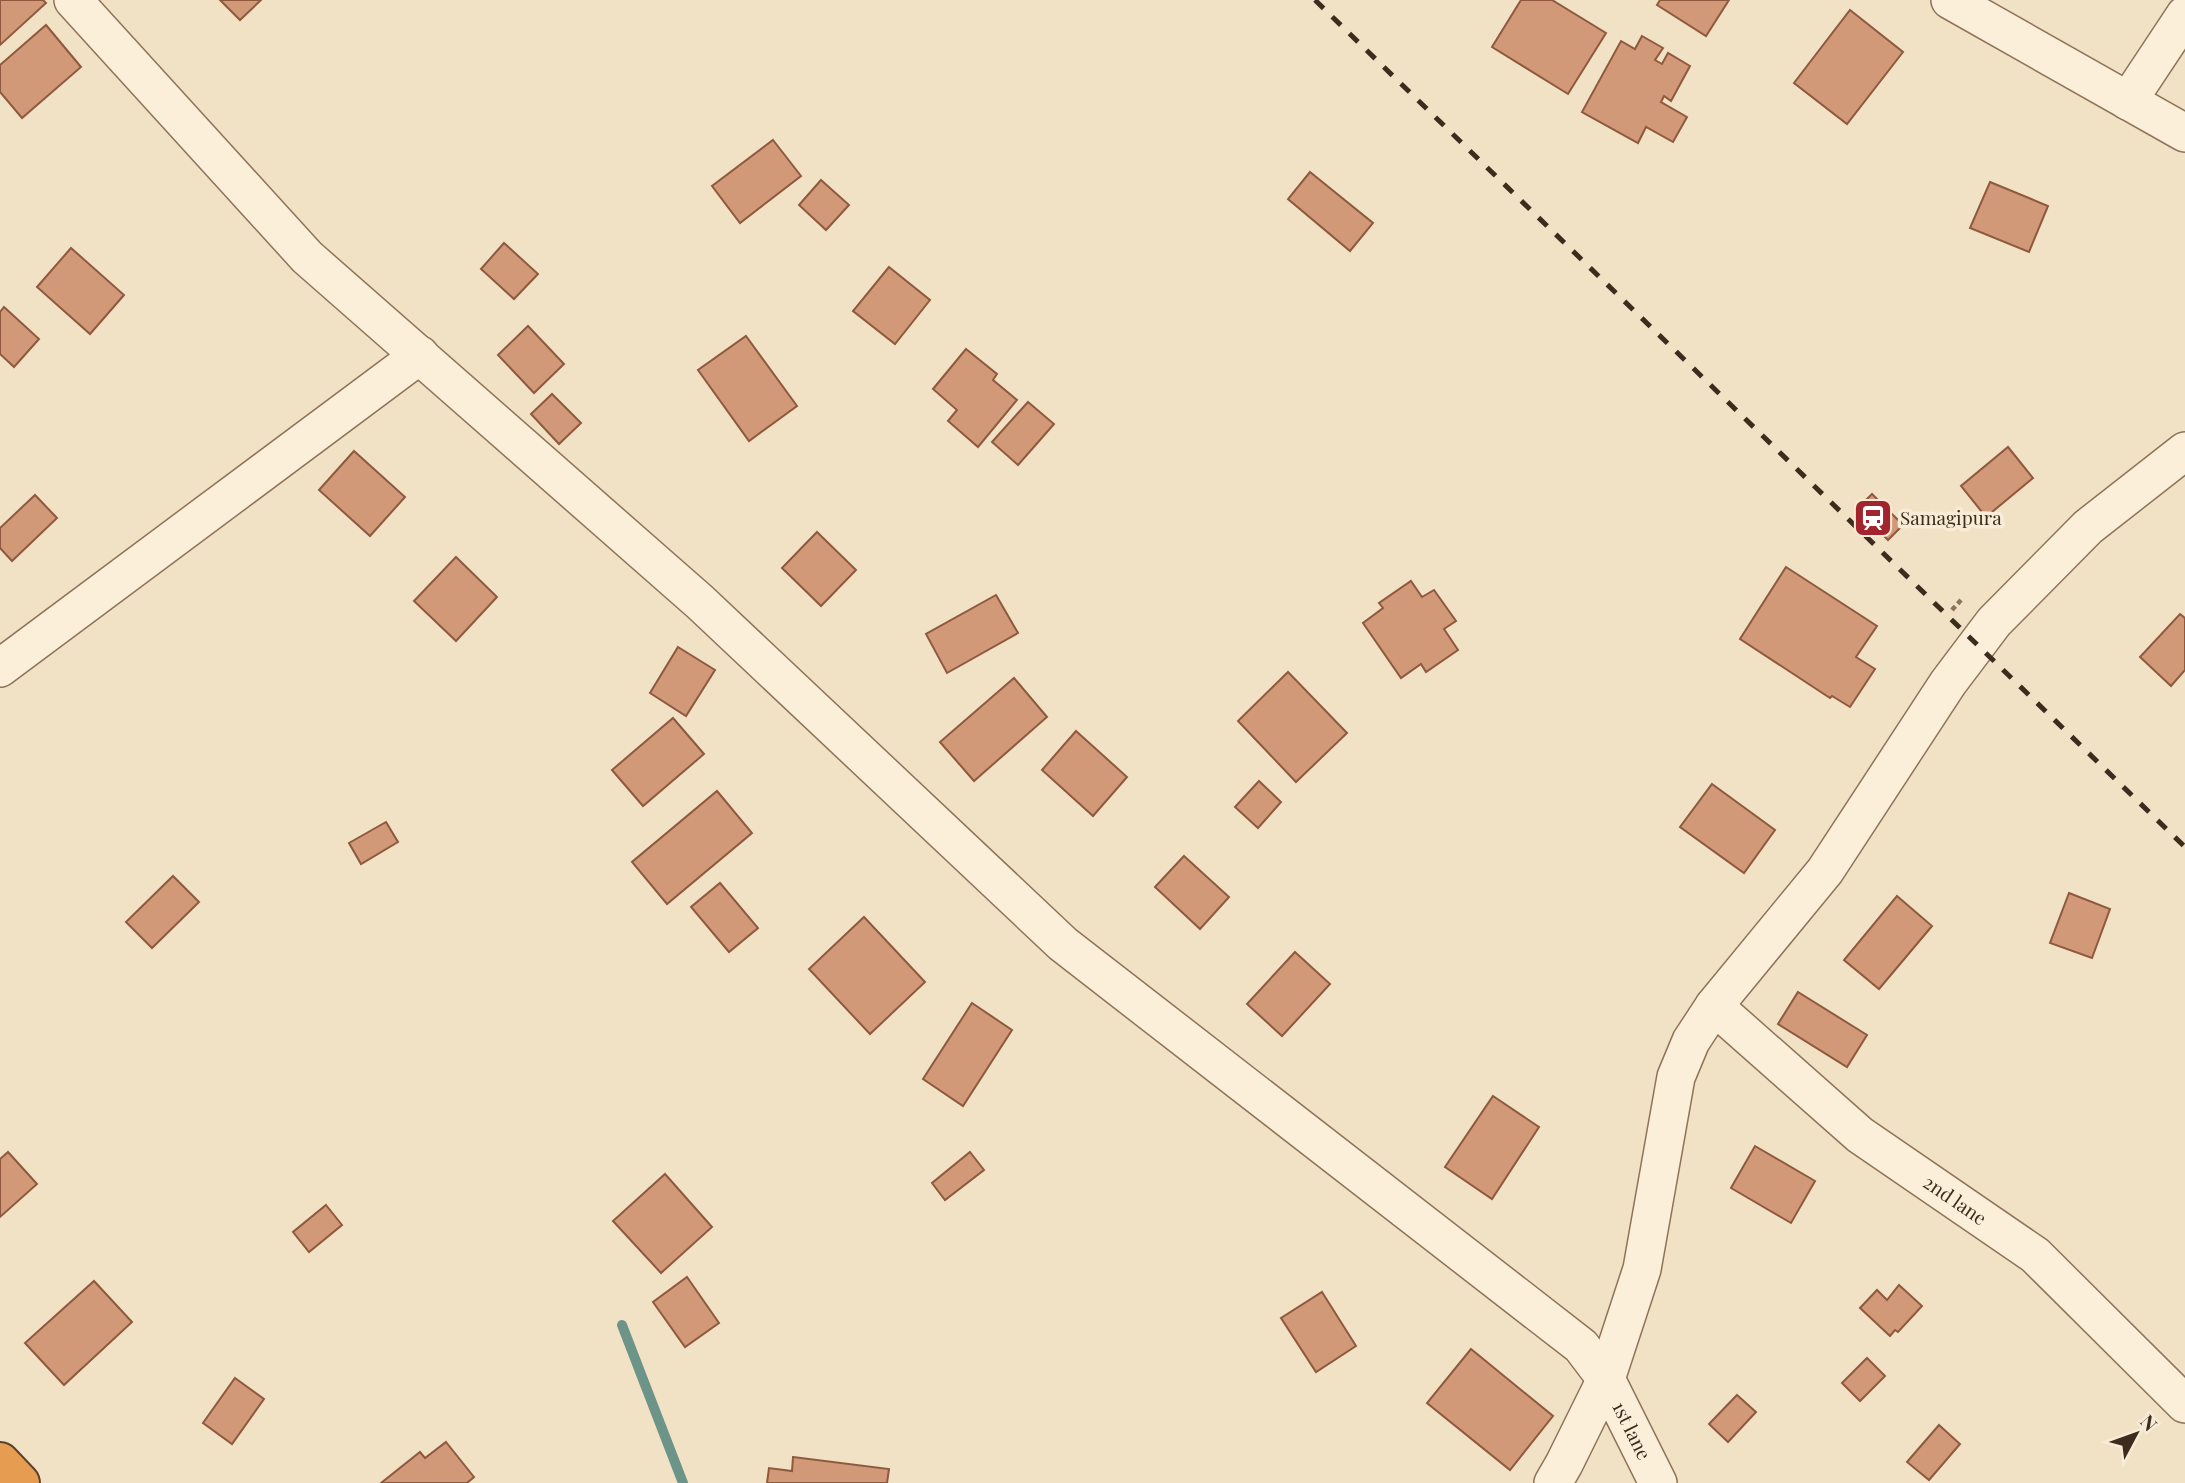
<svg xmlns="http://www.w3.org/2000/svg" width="2185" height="1483" viewBox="0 0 2185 1483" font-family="'Playfair Display',serif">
	<rect width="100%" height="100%" fill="#f1e2c5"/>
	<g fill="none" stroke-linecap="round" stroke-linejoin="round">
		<path stroke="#6d9488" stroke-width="10" d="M622 1325 683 1483"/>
	</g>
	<g fill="#d29979" stroke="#8f593d" stroke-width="2">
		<path d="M0 0H43L46 3 0 45Z"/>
		<path d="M220 0H261L240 20Z"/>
		<path d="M1521 0H1552L1606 33 1568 94 1492 47Z"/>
		<path d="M1660 0H1729L1706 36 1657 5Z"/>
		<path d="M1850 10 1903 52 1847 124 1794 83Z"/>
		<path d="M46 25 81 67 22 118 0 92V65Z"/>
		<path d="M1642 36 1663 48 1655 60 1662 64 1668 53 1690 66 1671 101 1664 96 1661 102 1687 117 1673 142 1646 127 1638 143 1582 112 1621 41 1635 49Z"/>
		<path d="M773 140 801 176 740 223 712 186Z"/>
		<path d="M1310 172 1373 223 1350 251 1288 199Z"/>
		<path d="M821 180 849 205 826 230 799 205Z"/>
		<path d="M1990 182 2048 206 2029 252 1970 228Z"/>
		<path d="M504 243 538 274 514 299 481 269Z"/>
		<path d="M71 248 124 295 90 334 37 287Z"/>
		<path d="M889 267 930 300 895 344 853 311Z"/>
		<path d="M4 307 39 339 14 367 0 354V312Z"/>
		<path d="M528 326 564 364 534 393 498 355Z"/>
		<path d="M746 336 797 406 749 441 698 370Z"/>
		<path d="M966 349 997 374 993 380 1017 400 978 447 948 421 957 410 933 389Z"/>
		<path d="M552 394 581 423 559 444 531 414Z"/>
		<path d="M1028 402 1054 424 1018 465 992 442Z"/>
		<path d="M2008 447 2033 478 1986 517 1961 486Z"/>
		<path d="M354 451 405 497 370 536 319 490Z"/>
		<path d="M1872 494 1903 525 1888 540 1857 509Z"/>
		<path d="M35 495 57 518 12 561 0 548V528Z"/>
		<path d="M817 532 856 570 821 606 782 568Z"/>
		<path d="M456 557 497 597 456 641 414 601Z"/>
		<path d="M1786 567 1877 626 1856 657 1875 669 1850 707 1832 696 1830 698 1740 639Z"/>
		<path d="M1411 581 1422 597 1434 590 1456 621 1444 629 1458 650 1426 672 1421 664 1401 678 1363 623 1383 608 1379 603Z"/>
		<path d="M996 595 1018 633 947 673 926 634Z"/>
		<path d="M2180 614 2185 618V670L2171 686 2140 657Z"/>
		<path d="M678 647 715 670 686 716 650 693Z"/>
		<path d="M1288 672 1347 733 1296 782 1238 721Z"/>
		<path d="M1014 678 1047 717 974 781 940 742Z"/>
		<path d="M673 718 704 754 643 806 612 770Z"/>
		<path d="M1076 731 1127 777 1093 816 1042 770Z"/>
		<path d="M1259 781 1281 802 1258 828 1235 807Z"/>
		<path d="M1712 784 1775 830 1744 873 1680 827Z"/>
		<path d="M717 791 752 833 667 904 632 862Z"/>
		<path d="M386 822 398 842 361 864 349 843Z"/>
		<path d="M1184 856 1229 897 1200 929 1155 887Z"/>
		<path d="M173 876 199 902 152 948 126 922Z"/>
		<path d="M720 883 758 928 729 952 691 907Z"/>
		<path d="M2069 893 2110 909 2092 958 2050 943Z"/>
		<path d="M1897 896 1932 926 1879 989 1844 960Z"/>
		<path d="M864 917 925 982 870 1034 809 969Z"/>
		<path d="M1295 952 1330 984 1282 1036 1247 1004Z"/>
		<path d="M1798 992 1867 1035 1847 1067 1778 1024Z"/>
		<path d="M972 1003 1012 1030 963 1106 923 1079Z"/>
		<path d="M1493 1096 1539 1127 1492 1199 1445 1167Z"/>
		<path d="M1755 1146 1815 1181 1791 1223 1731 1188Z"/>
		<path d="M8 1152 37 1184 0 1217V1159Z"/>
		<path d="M970 1152 984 1170 945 1200 932 1183Z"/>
		<path d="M665 1174 712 1227 661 1273 613 1221Z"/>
		<path d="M326 1205 342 1225 309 1252 293 1232Z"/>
		<path d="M687 1277 719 1323 685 1347 653 1302Z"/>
		<path d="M94 1281 132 1322 64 1385 25 1343Z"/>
		<path d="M1899 1285 1922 1306 1898 1332 1895 1330 1890 1336 1860 1308 1877 1290 1887 1300Z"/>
		<path d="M1322 1292 1356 1346 1316 1372 1281 1318Z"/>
		<path d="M1471 1349 1553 1416 1510 1470 1427 1403Z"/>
		<path d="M1867 1358 1885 1376 1860 1401 1842 1383Z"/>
		<path d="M235 1378 264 1399 232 1444 203 1423Z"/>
		<path d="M1737 1395 1756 1412 1728 1442 1709 1424Z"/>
		<path d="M1939 1425 1960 1444 1929 1480 1907 1462Z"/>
		<path d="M446 1442 474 1477 467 1483H381L420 1452 425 1458Z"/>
		<path d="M793 1457 889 1469 887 1483H767L769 1468 792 1471Z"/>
	</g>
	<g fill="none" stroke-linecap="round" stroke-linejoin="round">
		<g stroke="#8e7359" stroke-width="40">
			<g id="street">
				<path id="s1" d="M73 0 307 257 700 602 1063 944 1581 1346 1606 1379 1658 1483"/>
				<path d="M1950 0 2185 133"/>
				<path d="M2128 101 2185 15"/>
				<path d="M0 668 420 355"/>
				<path id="s2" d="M1714 1006 1860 1135 2035 1255 2185 1404"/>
				<path d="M1553 1483 1564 1464 1606 1379 1642 1269 1676 1077 1691 1041 1714 1006 1825 871 1948 683 1994 622 2088 527 2185 451"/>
			</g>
		</g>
		<g stroke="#5c412e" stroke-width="42">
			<path id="highway" d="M0 1462 20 1483"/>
		</g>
		<path stroke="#8e7359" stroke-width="4.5" stroke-dasharray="5 3.5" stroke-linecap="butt" d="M1952 610 1961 600"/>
		<use href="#street" stroke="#fbefda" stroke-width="37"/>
		<use href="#highway" stroke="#e69c51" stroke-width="38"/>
		<path stroke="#3d2c1e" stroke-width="5" stroke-dasharray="12 12" stroke-linecap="butt" d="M1315 0 2185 847"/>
	</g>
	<defs>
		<g id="station-square" transform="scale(2.0125)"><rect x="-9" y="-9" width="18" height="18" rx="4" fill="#a2252d" stroke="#f8ecd6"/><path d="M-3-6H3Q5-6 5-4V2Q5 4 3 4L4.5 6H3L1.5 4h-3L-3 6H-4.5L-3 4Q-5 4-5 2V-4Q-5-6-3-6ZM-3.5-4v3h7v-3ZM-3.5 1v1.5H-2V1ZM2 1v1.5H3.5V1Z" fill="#fff"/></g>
	</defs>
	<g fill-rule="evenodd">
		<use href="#station-square" x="1873" y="518"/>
	</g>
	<g text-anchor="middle" stroke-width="7" stroke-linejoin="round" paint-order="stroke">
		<g font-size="19" fill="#3d2c1e" stroke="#f8ecd6" text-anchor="start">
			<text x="1900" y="525">Samagipura</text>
		</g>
		<g font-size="19" fill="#3d2c1e" stroke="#f8ecd6">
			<text dy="7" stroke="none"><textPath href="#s2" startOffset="310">2nd lane</textPath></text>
			<text dy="7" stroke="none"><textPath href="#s1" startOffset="2124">1st lane</textPath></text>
		</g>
	</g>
	<g transform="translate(2136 1434) rotate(49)" stroke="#f8ecd6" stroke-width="5" paint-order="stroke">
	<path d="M0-5L12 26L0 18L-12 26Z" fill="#3d2c1e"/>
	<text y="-10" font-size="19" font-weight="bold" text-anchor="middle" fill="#3d2c1e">N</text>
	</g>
</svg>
